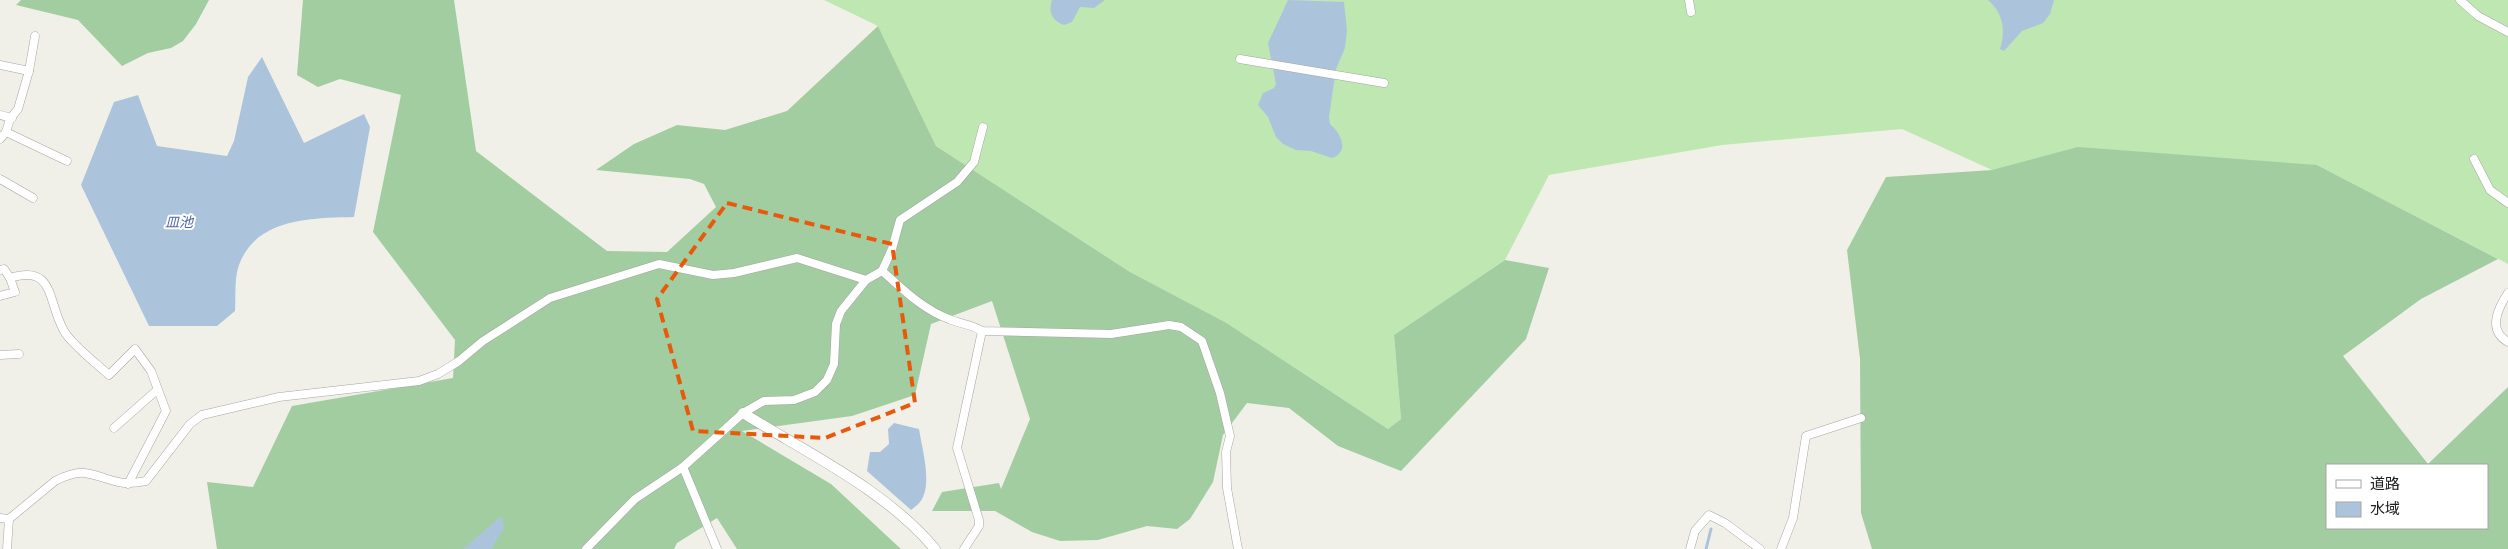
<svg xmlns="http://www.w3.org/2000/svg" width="2508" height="549" viewBox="0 0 2508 549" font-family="Inter,'Noto Sans JP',sans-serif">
	<rect width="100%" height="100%" fill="#f1f0e8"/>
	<path fill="#bfe7b2" d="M824 0H2508V264L2317 165 1992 170 1902 129 1722 145 1549 175 1505 260 1394 335 1401 419 1388 429 1225 322 1130 272 936 146 878 26Z"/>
	<g fill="#a2cda0" fill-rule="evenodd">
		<path d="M21 0H209L196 24 183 41 171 48 148 53 122 66 78 20 16 5Z"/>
		<path d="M303 0H454L476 151 607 251 667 252 716 207 704 184 690 179 596 170 634 144 677 125 725 130 787 111 878 26 936 146 1130 272 1225 322 1388 429 1401 419 1394 335 1505 260 1549 268 1526 339 1401 471 1338 446 1289 408 1247 403 1223 435 1213 482 1190 519 1177 529 1147 526 1098 540 1060 541 1032 532 995 511H932L942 492 999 483 1001 489 1030 419 992 301 931 324 915 395 852 416 742 431 831 484 901 549H737L717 518 677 543 674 549H217L207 482 253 487 292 406 453 378 455 340 373 232 401 95 340 79 318 87 297 75Z"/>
		<path d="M2078 147 2317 165 2498 259 2421 299 2343 356 2428 464 2508 387V549H1872L1861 513 1860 359 1847 250 1886 177 1992 170ZM2327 465H2487V528H2327Z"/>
	</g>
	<g fill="#acc4db">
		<path d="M1052 0H1105L1094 8 1080 7 1072 22 1064 25C1052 21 1048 12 1052 0Z"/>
		<path d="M1288 0 1344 2 1347 30 1345 48 1336 69 1329 117 1330 124C1341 133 1350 152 1332 158L1311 151 1296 150 1283 144 1276 137 1268 117 1258 105 1263 93 1274 88 1276 84 1268 43Z"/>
		<path d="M1988 0H2054L2050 14 2043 23 2022 31 2004 51 2000 49C2006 30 2003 13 1988 0Z"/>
		<path d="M262 57 304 143 364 114 370 127 354 217C312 218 256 218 239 265 234 278 236 297 235 311L217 326H149L81 185 114 102 138 95 157 146 227 156 234 141 248 77Z"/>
		<path d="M894 423 919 429C922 448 932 483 922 499 920 503 915 507 911 510L867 471 870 452H880L889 444 888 429Z"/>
		<path d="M501 516 504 528 491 549H463Z"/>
	</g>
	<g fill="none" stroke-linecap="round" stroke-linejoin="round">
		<path stroke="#acc4db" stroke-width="3" d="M1706 549 1711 529"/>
		<g stroke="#a5a5a5" stroke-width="9">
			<g id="minor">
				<path d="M1689 0 1691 12"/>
				<path d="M2460 0 2478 16 2508 32"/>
				<path d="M1240 59 1384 83"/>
				<path d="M0 65 29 71 18 109 10 119 6 132 0 139"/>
				<path d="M29 71 35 36"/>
				<path d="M0 115 12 118"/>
				<path d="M6 132 67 161"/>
				<path d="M2474 159 2490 190 2508 203"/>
				<path d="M0 179 33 198"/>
				<path d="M0 270 4 269 10 278C55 264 47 301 64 331 72 345 96 363 109 375L135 349 151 371 166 411 128 484"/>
				<path d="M882 271C903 289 922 309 949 319 960 324 971 324 982 331L1111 334 1169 325 1181 327 1202 341 1220 393 1230 436 1226 452 1227 488 1238 549"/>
				<path d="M2508 293C2498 308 2487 330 2508 342"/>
				<path d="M0 296 15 292 10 278"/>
				<path d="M0 355 19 354"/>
				<path d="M114 428 157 390"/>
				<path d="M683 467 717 549"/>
				<path d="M0 518 9 519 55 481C63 477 76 472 85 473 113 478 115 487 146 481L190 424 202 415 279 397 419 381 438 374 459 361 483 341 550 298 659 264 713 275 734 273 797 258 866 280"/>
				<path d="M7 549 9 519"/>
				<path d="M586 549 635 499 683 467 743 413 764 401 794 400 815 392 827 380 834 364 836 324 841 311 866 280 882 271 892 249 900 220 957 182 974 162 983 127"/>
				<path d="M964 549 979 526V520L957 448 982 331"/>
				<path d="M1690 549 1695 531 1709 515 1725 523 1760 549"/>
				<path d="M1781 549 1793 518 1806 436 1861 418"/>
			</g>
		</g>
		<g stroke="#a5a5a5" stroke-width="11">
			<path id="tertiary" d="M743 413C807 453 886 490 935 549"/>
		</g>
		<use href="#minor" stroke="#fff" stroke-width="8"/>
		<use href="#tertiary" stroke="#fff" stroke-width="10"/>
	</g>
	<path fill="none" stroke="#e8590c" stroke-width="4" stroke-dasharray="10 6" stroke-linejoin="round" d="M727 203 892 244 915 403 825 438 693 431 657 299Z"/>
	<g text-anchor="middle" stroke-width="4" stroke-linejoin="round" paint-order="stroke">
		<g font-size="14" font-style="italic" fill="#5368ab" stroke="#fff">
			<text x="179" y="227">皿池</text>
		</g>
	</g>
	<rect x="2326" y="464" width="162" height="65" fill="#ffffff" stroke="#a6a6a6"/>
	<rect x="2336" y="480" width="25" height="8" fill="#ffffff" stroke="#a6a6a6"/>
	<text x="2370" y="489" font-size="15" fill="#212121">道路</text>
	<rect x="2336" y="502" width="25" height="15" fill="#acc4db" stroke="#a6a6a6"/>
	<text x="2370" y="514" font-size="15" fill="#212121">水域</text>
</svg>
